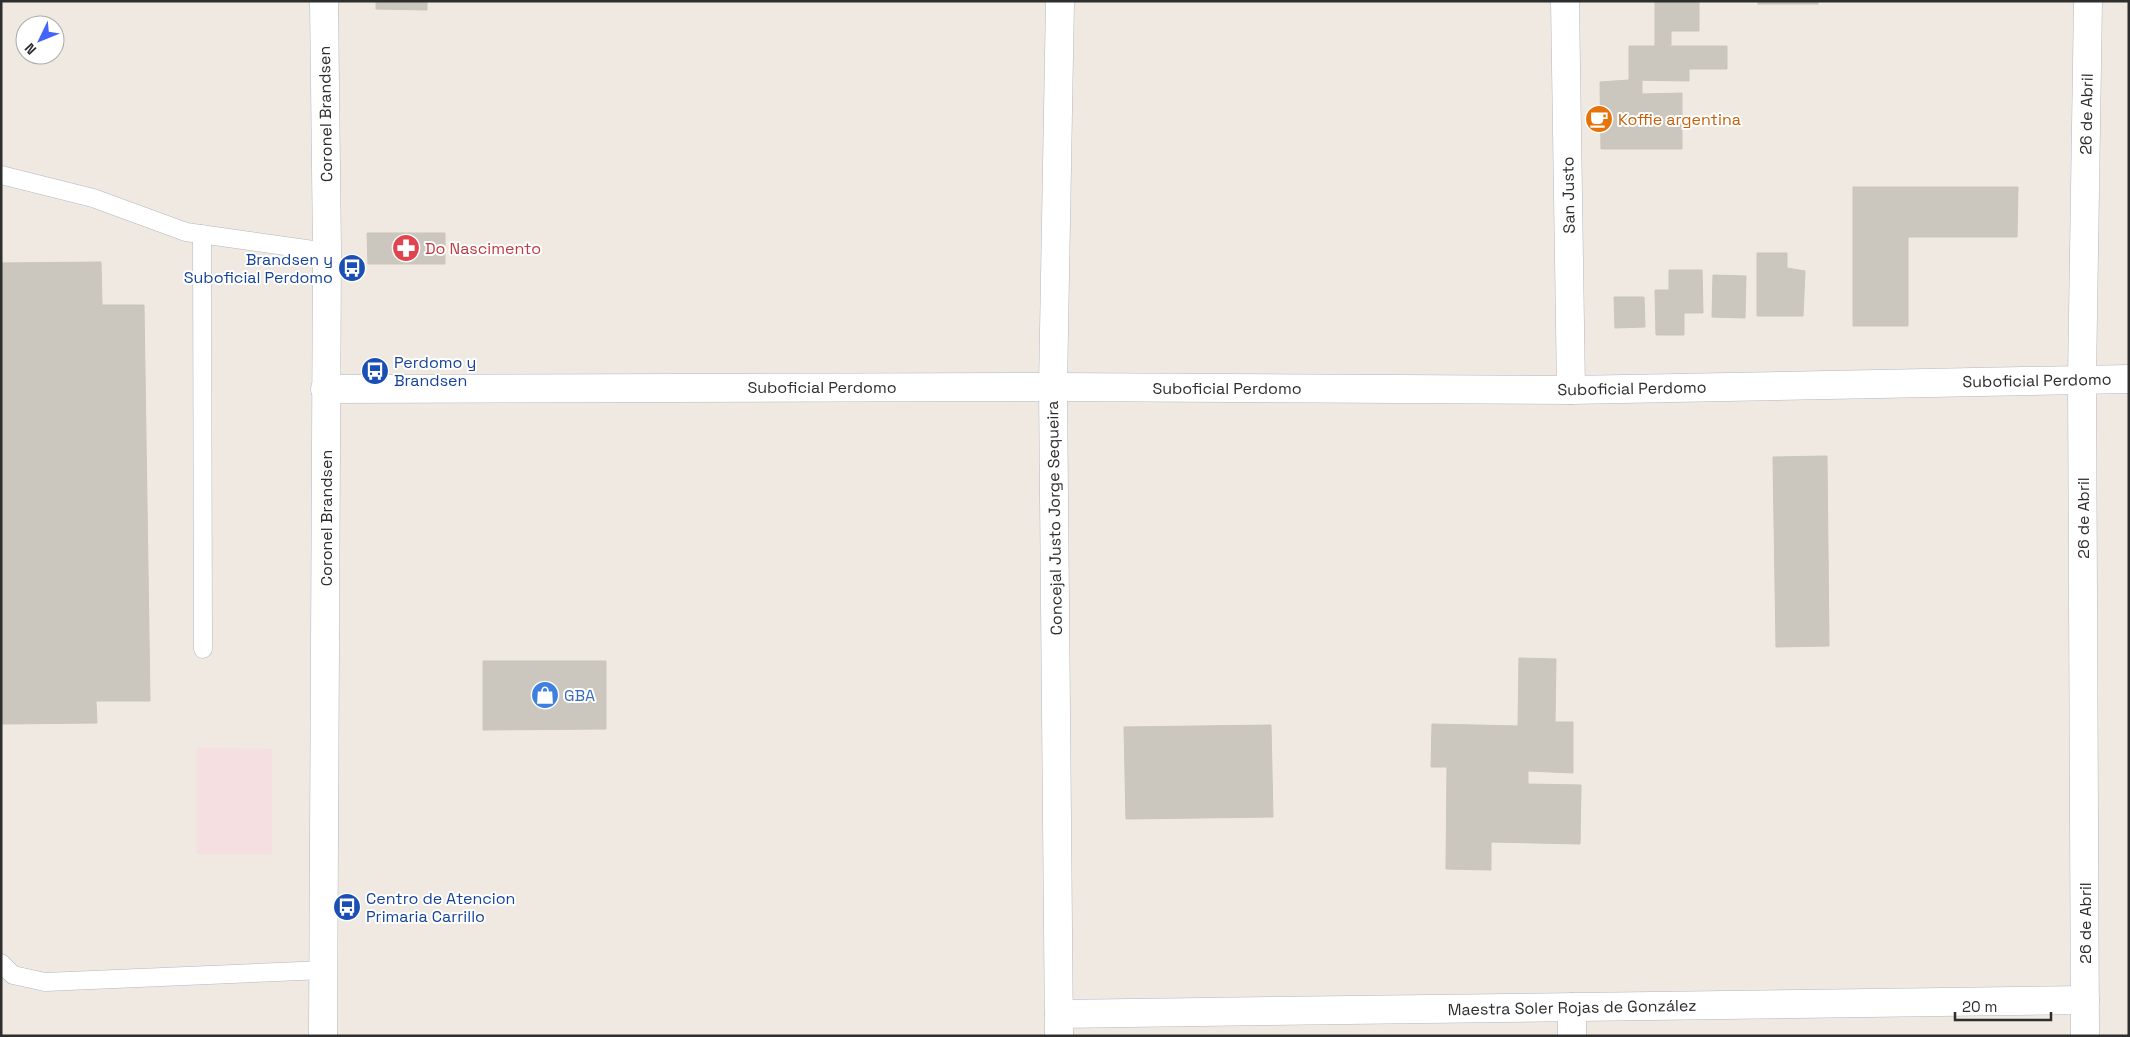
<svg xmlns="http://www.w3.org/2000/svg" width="2130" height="1037" viewBox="0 0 2130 1037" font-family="'Space Grotesk',sans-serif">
	<rect width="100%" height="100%" fill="#efe9e1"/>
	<path fill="#f5dfe0" d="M197 748 272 749V854H197Z"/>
	<g fill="#cbc7bf" stroke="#cbc5ba">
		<path d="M376 1H427V10L376 9Z"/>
		<path d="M1655 1H1699V31H1671V45L1655 46Z"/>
		<rect x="1758" y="1" width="60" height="3"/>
		<path d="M1629 46H1727V69H1689V81L1629 80Z"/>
		<path d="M1629 80 1642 81V94L1682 93V149H1601L1600 82Z"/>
		<path d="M1853 187H2018L2017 237H1908V326H1853Z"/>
		<path d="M367 233H445V264H368Z"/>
		<path d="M1757 253H1787V268L1805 271 1803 316H1757Z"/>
		<path d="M101 262 102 305H144L150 701H96L97 723 1 724V263Z"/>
		<path d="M1669 270H1702L1703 313H1684V335H1656L1655 290H1669Z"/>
		<path d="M1713 275 1746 276 1745 318 1712 317Z"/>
		<path d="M1614 297H1644L1645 327 1615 328Z"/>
		<path d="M1827 456 1829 646 1776 647 1773 457Z"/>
		<path d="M1519 658 1556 659 1555 722H1573V773L1528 771V784L1581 785 1580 844 1491 842V870L1446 869 1447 767H1431L1432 724 1518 726Z"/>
		<path d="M483 661H606V729L483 730Z"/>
		<path d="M1271 725 1273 817 1126 819 1124 727Z"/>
	</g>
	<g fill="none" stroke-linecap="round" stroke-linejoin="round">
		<g stroke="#b4b7c1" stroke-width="19">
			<g id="lane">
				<path d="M1 175 93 198 186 232 327 252"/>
				<path d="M202 234 203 649"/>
				<path d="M1 963 13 975 45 982 324 970"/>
			</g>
		</g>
		<g stroke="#b4b7c1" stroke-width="29">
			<g id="street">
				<path d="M1565 1 1571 390"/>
				<path d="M325 389 1053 387 1571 390 2129 379"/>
				<path d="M1059 1014 2085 1000"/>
				<path d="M1059 1036 1053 387 1060 1"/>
				<path d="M1572 1036V1007"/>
				<path d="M2085 1036 2082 379 2088 1"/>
			</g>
		</g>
		<g stroke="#b4b7c1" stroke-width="29">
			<path id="secondary" d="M323 1036 327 252 324 1"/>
		</g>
		<use href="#lane" stroke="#fff" stroke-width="18"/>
		<use href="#street" stroke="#fff" stroke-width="28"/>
		<use href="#secondary" stroke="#fff" stroke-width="28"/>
	</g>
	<defs>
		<g id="cafe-disc" transform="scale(1.4375)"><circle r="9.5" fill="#e8710a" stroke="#fff"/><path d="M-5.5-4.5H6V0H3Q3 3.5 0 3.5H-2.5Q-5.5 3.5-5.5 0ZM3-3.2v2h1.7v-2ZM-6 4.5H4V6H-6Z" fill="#fff"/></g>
		<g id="pharmacy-disc" transform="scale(1.4375)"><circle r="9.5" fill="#e0444e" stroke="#fff"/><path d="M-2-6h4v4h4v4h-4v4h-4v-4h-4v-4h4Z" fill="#fff"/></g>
		<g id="bus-disc" transform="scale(1.4375)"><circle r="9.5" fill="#1a4fb4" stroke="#fff"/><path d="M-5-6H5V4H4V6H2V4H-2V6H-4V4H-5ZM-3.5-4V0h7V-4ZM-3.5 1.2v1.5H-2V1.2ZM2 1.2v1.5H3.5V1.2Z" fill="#fff"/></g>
		<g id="shop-disc" transform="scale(1.4375)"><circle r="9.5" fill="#3f7fe0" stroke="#fff"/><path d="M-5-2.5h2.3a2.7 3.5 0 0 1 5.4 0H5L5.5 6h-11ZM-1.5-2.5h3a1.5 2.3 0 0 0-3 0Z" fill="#fff"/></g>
	</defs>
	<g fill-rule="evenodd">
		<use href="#cafe-disc" x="1599" y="119"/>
		<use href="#pharmacy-disc" x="406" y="248"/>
		<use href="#bus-disc" x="352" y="268"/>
		<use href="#bus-disc" x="375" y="371"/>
		<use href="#shop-disc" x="545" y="695"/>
		<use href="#bus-disc" x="347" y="907"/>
	</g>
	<g text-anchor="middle" stroke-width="4" stroke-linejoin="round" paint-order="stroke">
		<g font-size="16" fill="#2e2e2e" stroke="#fff">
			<text transform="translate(325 114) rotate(-91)" y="6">Coronel Brandsen</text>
			<text transform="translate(2086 114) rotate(-89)" y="6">26 de Abril</text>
			<text transform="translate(1568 195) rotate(-91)" y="6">San Justo</text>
			<text transform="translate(2037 380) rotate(-1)" y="6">Suboficial Perdomo</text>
			<text x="822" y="393">Suboficial Perdomo</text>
			<text x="1227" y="394">Suboficial Perdomo</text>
			<text transform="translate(1632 388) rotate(-1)" y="6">Suboficial Perdomo</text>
			<text transform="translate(326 518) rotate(-90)" y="6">Coronel Brandsen</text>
			<text transform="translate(1054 518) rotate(-91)" y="6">Concejal Justo Jorge Sequeira</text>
			<text transform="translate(2083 518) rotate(-90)" y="6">26 de Abril</text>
			<text transform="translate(2085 923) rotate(-90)" y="6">26 de Abril</text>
			<text transform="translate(1572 1007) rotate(-1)" y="6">Maestra Soler Rojas de González</text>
		</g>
		<g font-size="16" fill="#c56008" stroke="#fff" text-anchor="start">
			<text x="1618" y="125">Koffie argentina</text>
		</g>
		<g font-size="16" fill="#be3a42" stroke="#fff" text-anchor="start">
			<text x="425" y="254">Do Nascimento</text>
		</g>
		<g font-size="16" fill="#164399" stroke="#fff" text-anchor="start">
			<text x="333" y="265" text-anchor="end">Brandsen y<tspan x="333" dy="18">Suboficial Perdomo</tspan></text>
			<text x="394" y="368">Perdomo y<tspan x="394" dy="18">Brandsen</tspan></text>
			<text x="366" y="904">Centro de Atencion<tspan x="366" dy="18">Primaria Carrillo</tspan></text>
		</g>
		<g font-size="16" fill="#366cbe" stroke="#fff" text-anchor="start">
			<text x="564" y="701">GBA</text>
		</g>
	</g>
	<rect width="2130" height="1037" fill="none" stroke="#2e2e2e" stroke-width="5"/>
	<g transform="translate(40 40) rotate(227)"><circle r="24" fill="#ffffff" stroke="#ababab"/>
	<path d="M0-4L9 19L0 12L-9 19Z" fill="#4264fb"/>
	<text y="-8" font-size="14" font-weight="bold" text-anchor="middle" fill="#2e2e2e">N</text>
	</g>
	<path d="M1955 1012v8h96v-8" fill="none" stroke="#2e2e2e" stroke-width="2.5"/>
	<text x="1962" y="1012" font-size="15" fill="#2e2e2e" stroke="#ffffff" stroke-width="4" paint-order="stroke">20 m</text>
</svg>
